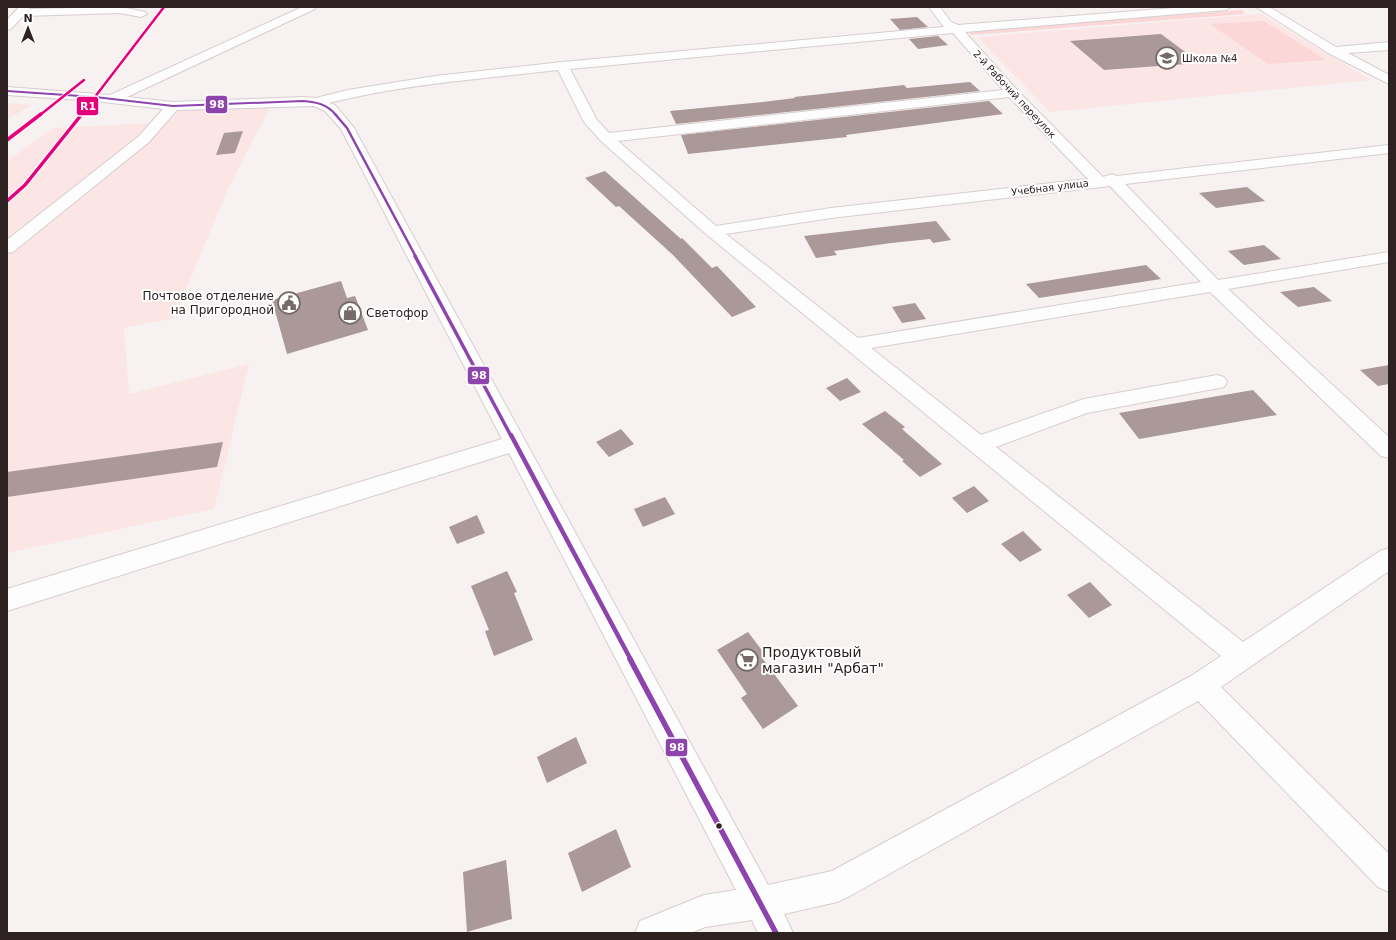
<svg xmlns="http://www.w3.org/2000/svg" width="1396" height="940" viewBox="0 0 1396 940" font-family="'DejaVu Sans',sans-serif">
	<rect width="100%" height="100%" fill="#f8f1f1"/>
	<g fill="#fbe5e5">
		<path d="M1261 14 1371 80 1050 112 977 37Z"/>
		<path d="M7 103 32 105 7 120Z"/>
		<path d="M270 107 227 191 174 318 124 328 129 394 249 364 214 509 7 553V161L53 128 168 122 180 111Z"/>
	</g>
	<g fill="#fbd7d7">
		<path d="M1242 10 1245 14 971 35 969 31Z"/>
		<path d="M1264 21 1326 60 1268 64 1210 24Z"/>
	</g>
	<g fill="#ab9899">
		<path d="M917 17 928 27 900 30 890 19Z"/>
		<path d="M1161 34 1200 63 1104 70 1070 41Z"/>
		<path d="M938 36 948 45 918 49 909 39Z"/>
		<path d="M970 82 980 91 676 124 670 111 763 102 795 98 794 97 904 85 907 88Z"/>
		<path d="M989 101 1003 114 846 135 847 137 688 154 681 135Z"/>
		<path d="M243 131 235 153 216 155 224 133Z"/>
		<path d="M605 171 681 239 682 238 712 268 717 266 756 307 732 317 673 255 619 206 616 207 585 178Z"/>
		<path d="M1247 187 1265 201 1216 208 1199 193Z"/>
		<path d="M936 221 951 240 933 243 930 239 891 243 834 251 837 255 816 258 804 236Z"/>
		<path d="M1264 245 1281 259 1244 265 1228 251Z"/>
		<path d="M1146 265 1161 279 1039 298 1026 284Z"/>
		<path d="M341 281 347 298 355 296 368 330 287 354 272 300Z"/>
		<path d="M1314 287 1332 301 1298 307 1280 292Z"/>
		<path d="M915 303 926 319 902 323 892 307Z"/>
		<path d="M1389 365V384L1378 386 1360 370Z"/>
		<path d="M847 378 861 392 840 401 826 388Z"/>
		<path d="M1253 390 1277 415 1139 439 1119 413Z"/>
		<path d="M885 411 905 427 902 429 942 464 920 477 902 461 904 460 862 424Z"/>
		<path d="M621 429 634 444 609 457 596 442Z"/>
		<path d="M223 442 217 467 7 497V472Z"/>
		<path d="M974 486 989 501 967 513 952 498Z"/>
		<path d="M665 497 675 514 643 527 634 509Z"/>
		<path d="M477 515 485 533 457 544 449 527Z"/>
		<path d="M1023 531 1042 550 1020 562 1001 544Z"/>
		<path d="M507 571 517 592 514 593 533 640 494 656 485 631 489 630 471 586Z"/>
		<path d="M1090 582 1112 605 1089 618 1067 595Z"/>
		<path d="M748 632 767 657 763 659 798 706 763 729 741 698 747 694 717 650Z"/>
		<path d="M576 737 587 763 547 783 537 757Z"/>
		<path d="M616 829 631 867 582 892 568 853Z"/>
		<path d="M506 860 512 919 467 932 463 872Z"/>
	</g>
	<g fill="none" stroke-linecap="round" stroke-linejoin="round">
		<g stroke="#d7cece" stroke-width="2">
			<g id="minor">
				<path d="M19 7H30L29 9 122 7 145 12 147 14 141 17 120 13 23 16 11 29 7 30V20Z"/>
				<path d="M302 7H316L315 9 127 97 173 102 303 97 316 98 348 90 435 76 562 62 944 27 929 7H940L951 22 958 25 1185 7H1231L1226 10 965 32 1017 90 1103 177 1112 174 1117 176 1389 145V153L1125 184 1218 280 1389 252V262L1228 289 1389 437V458L1381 456 1210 292 871 348 981 435 1084 399 1217 375 1224 377 1227 382 1224 387 1087 413 996 447 1243 642 1380 551 1389 548V571L1221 687 1389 854V892L1378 887 1198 701 848 897 837 902 784 914 793 933H758L752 920 705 927 691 933H635L640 921 704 895 736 890 509 453 7 611V589L502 439 341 129 325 111 314 106 177 110 149 142 13 252 7 253V240L139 136 163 109 95 101 7 95V87L110 95ZM953 33 1003 90 609 133 597 120 570 69ZM558 70 584 122 601 141 706 234 1221 656 1191 676 832 871 768 885 354 128 335 105 329 103C404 84 482 79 558 70ZM1009 97 1088 179 831 208 716 226 618 141ZM1110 186 1201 282 858 338 726 234 831 218Z"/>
				<path d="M1256 7H1269L1336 47 1389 42V50L1348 53 1389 75V84L1330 54Z"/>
			</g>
		</g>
		<use href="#minor" fill="#fefdfd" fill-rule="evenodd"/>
		<g stroke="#fff" stroke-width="3.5">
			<path id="bus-1-far4" d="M7 91 95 97 173 106 303 101C316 102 327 104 336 115"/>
		</g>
		<g stroke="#fff" stroke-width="4.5">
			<path id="bus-1-far3" d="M335 114 347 128 416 257"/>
		</g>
		<g stroke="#fff" stroke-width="6">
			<path id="bus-1-far2" d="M415 256 511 436"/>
		</g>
		<g stroke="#fff" stroke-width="8">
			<path id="bus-1-far1" d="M511 435 631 660"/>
		</g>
		<g stroke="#fff" stroke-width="8">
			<path id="bus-1" d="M630 659 776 933"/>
		</g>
		<use href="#bus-1-far4" stroke="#8e44ad" stroke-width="2"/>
		<use href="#bus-1-far3" stroke="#8e44ad" stroke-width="2.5"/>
		<use href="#bus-1-far2" stroke="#8e44ad" stroke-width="3.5"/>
		<use href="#bus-1-far1" stroke="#8e44ad" stroke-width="4.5"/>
		<use href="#bus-1" stroke="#8e44ad" stroke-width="5.5"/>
		<g stroke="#fff" stroke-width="4">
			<g id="rail-1-far1">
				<path d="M40 115 84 80"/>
				<path d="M81 115 164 7"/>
			</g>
		</g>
		<g stroke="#fff" stroke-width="5.5">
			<g id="rail-1">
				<path d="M7 140 41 114"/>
				<path d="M7 201 25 185 82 114"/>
			</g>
		</g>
		<use href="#rail-1-far1" stroke="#e5007d" stroke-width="2.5"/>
		<use href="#rail-1" stroke="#e5007d" stroke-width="3.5"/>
	</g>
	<defs>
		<g id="school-ring" transform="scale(1.15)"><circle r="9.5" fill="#fff" stroke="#756a6a" stroke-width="1.5"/><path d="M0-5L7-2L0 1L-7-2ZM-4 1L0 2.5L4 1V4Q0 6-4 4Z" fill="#756a6a"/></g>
		<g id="civic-ring" transform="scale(1.15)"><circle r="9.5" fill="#fff" stroke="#756a6a" stroke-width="1.5"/><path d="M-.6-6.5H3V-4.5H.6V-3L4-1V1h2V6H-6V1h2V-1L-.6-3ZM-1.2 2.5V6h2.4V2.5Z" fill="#756a6a"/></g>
		<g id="shop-ring" transform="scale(1.15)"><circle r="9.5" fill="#fff" stroke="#756a6a" stroke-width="1.5"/><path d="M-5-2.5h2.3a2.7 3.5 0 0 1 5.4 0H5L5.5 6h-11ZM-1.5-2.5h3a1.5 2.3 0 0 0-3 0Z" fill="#756a6a"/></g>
		<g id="supermarket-ring" transform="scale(1.15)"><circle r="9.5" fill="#fff" stroke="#756a6a" stroke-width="1.5"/><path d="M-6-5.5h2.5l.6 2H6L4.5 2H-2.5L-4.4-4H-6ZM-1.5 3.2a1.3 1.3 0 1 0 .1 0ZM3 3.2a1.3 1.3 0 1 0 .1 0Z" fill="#756a6a"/></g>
	</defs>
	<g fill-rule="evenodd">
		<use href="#school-ring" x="1167" y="58"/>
		<use href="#civic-ring" x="289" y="303"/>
		<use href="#shop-ring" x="350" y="313"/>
		<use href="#supermarket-ring" x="747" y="660"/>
	</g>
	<circle fill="#2e2222" stroke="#fff" stroke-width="1.5" cx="719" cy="826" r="3.5"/>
	<g text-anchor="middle" stroke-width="4" stroke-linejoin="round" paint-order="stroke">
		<g font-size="10" fill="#2e2222" stroke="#fff" text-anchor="start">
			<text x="1182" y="62">Школа №4</text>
		</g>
		<g font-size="10" fill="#2e2222" stroke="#fff">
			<text transform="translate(1015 94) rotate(47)" y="4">2-й Рабочий переулок</text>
			<text transform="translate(1050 187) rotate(-7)" y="4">Учебная улица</text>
		</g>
		<g font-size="12" fill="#2e2222" stroke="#fff" text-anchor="end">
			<text x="274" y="300">Почтовое отделение<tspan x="274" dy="14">на Пригородной</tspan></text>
			<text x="366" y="317" text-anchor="start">Светофор</text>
		</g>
		<g font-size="14" fill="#2e2222" stroke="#fff" text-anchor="start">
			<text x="762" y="657">Продуктовый<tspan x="762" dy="16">магазин "Арбат"</tspan></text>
		</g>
	</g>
	<g stroke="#fff" stroke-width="1.5">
		<rect x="205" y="95" width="23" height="19" rx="4" fill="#8e44ad"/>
		<rect x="76" y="96" width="23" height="20" rx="4" fill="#e5007d"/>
		<rect x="467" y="366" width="23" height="19" rx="4" fill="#8e44ad"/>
		<rect x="665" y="738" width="23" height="19" rx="4" fill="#8e44ad"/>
	</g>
	<g font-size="11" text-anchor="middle" font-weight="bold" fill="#fff">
		<text x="217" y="108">98</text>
		<text x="88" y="110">R1</text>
		<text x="479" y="379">98</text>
		<text x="677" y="751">98</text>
	</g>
	<rect width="1396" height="940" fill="none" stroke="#2e2222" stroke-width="16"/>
	<g transform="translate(28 28)" stroke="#ffffff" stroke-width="3" paint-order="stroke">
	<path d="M0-3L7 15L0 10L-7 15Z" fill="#2e2222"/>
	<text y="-6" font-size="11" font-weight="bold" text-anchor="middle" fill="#2e2222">N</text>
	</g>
</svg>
